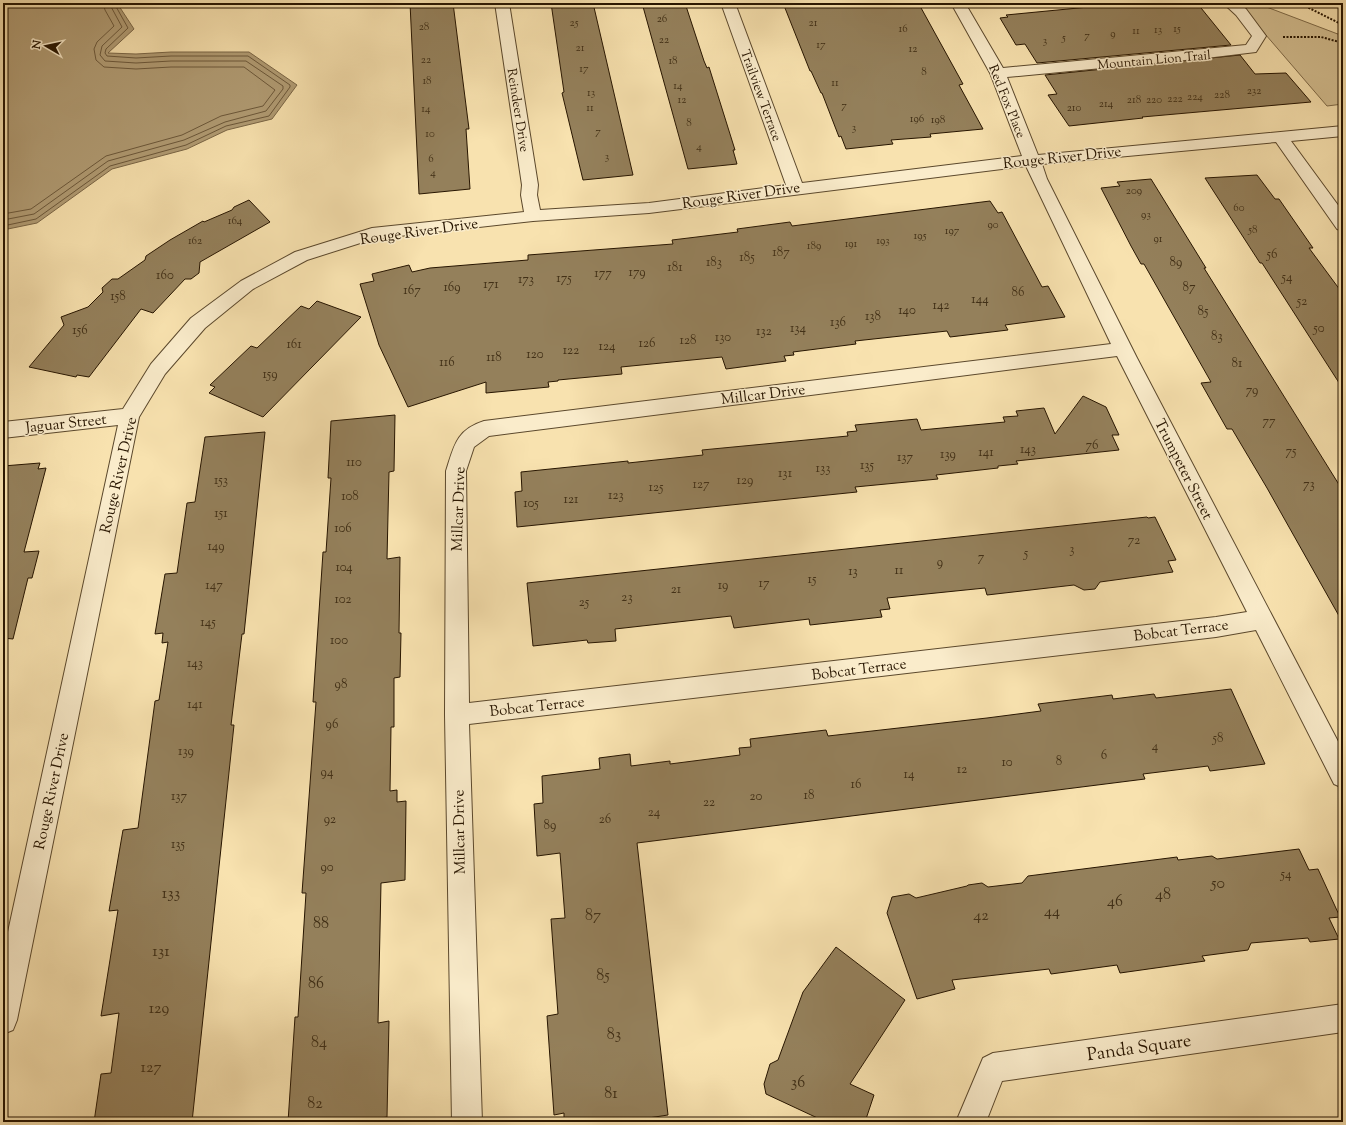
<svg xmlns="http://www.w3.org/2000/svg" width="1346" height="1125" viewBox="0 0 1346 1125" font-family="'Sorts Mill Goudy',serif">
	<rect width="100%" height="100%" fill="#f8e2af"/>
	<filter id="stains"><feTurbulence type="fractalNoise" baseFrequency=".005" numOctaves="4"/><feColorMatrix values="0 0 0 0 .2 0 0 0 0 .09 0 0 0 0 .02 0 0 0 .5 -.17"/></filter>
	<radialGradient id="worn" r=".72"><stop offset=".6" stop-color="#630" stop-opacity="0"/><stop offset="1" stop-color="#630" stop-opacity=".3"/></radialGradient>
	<path fill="#d4bf91" stroke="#7e6a48" d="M1233 3H1256L1343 36V104L1327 106 1247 13Z"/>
	<path fill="#b19c74" stroke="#7a6646" d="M3 3H117L134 29 108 53 136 54 171 52H249L297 85 272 119 227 130 187 149 112 169 37 223 3 230Z"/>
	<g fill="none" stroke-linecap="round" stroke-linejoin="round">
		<g stroke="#6c583a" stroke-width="1">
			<path d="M3 214 31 209 106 156 182 135 221 116 263 106 275 90 244 67H171L136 69 104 67 96 60 94 49 97 42 114 26 105 10 103 3"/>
			<path d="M3 220 34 214 108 161 184 140 225 122 266 111 283 89V86L246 61H171L136 63 105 61 100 55 102 46 122 27 109 3"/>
			<path d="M3 226 36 219 110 166 186 145 226 126 269 116 290 87V85L248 56H171L136 58 107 56 105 53 106 49 128 28 114 3"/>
		</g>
	</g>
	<g fill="#94805b" stroke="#271500">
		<path d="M410 3H453L469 129H466L470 189 419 194Z"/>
		<path d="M551 3H593L633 175 583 180 562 93 564 92Z"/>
		<path d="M642 3H685L704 61 707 68 709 67 735 150H733L737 164 688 169Z"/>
		<path d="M783 3H913L915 7 920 6 963 84 959 85 983 129 930 134 931 137 891 140 893 144 846 149 841 136 839 137 822 93H821L811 71H810Z"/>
		<path d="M1130 3H1197L1231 45 1037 63 1025 44 1016 45 1000 18 1008 17 1006 15Z"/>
		<path d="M1240 55 1255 74 1286 73 1311 102 1142 117 1143 118 1069 126 1048 95 1057 94 1045 75Z"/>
		<path d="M1257 175 1275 199H1279L1313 248H1309L1343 294V389L1262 263H1260L1205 178Z"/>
		<path d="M1151 179 1206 268H1204L1343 491V623L1267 488 1232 429H1227L1201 383 1211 382 1144 264H1141L1131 246 1101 188 1120 186 1117 182Z"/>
		<path d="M249 200 270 222 200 262 199 273 191 279H185L153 313 141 309 89 377 77 375 76 377 29 367 64 325 61 317 88 307 103 292 102 288 112 279H118L145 260 146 256 170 240 203 221 204 222 232 210 234 207Z"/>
		<path d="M990 201 998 213 1002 212 1042 287 1048 286 1065 317 1005 325 1008 330 950 337 947 331 855 341 856 344 793 352 794 355 784 356 786 361 726 369 722 357 621 367 622 374 558 380V381L548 382 549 387 486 393V382L408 407 379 345 360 284 374 281 372 274 409 265 412 272 430 268 528 260V255L673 244 672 240 738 232 737 229 790 222 792 226Z"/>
		<path d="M317 301 361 317 263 417 209 393 215 387 210 385 251 346 257 348 301 306 309 309Z"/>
		<path d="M1083 396 1106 407 1119 435H1112L1119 450 1016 461 1018 464 998 466V468L936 475 938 479 855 487 857 492 517 527 515 492 522 491 521 472 628 461V463L703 455 702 450 848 436 847 432 857 431 855 425 917 419 921 430 1005 422 1003 417 1018 416 1016 411 1044 408 1055 434Z"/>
		<path d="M395 415 394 471 389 472 387 559 400 557 399 633H401L400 677 394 678V727H391L390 791 397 790V802L406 801 405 880 381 883 378 1023 389 1021 387 1117 355 1122H288L295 1017H298L306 893H302L316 702H313L323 552H326L331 478H328L331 421Z"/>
		<path d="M265 432 244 634H242L231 725H234L192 1122H94L101 1074 111 1073 119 1013 101 1016 118 910 109 911 123 830 138 828 155 701 159 700 168 642 162 643 163 633 155 634 165 574 177 573 187 503 195 502 205 437Z"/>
		<path d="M40 463 38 469 46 468 24 552 39 551 32 578H28L13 639 3 638V466Z"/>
		<path d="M1147 517 1148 518 1155 517 1176 560 1168 561 1173 572 1100 582 1095 589 1084 590 1074 585 987 595 985 588 887 598 890 609 880 610 882 617 810 625 809 619 734 628 731 616 615 629 616 641 588 643 587 640 533 646 527 583Z"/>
		<path d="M1231 689 1265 764 1210 771 1208 766 1143 774 1145 779 637 843 668 1115 622 1122H564V1113L554 1115 547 1016 558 1014 551 919 565 918 560 853 537 856 534 804 543 803 542 776 600 769 599 758 630 754 631 766 670 761V764L740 755 739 748 751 747 750 739 826 730 828 736 987 718 1041 711 1038 704 1112 695 1113 699 1154 694 1156 698Z"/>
		<path d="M1299 849 1309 870 1318 869 1340 917 1329 918 1339 939 1310 942 1308 938 1251 943 1248 950 1202 956 1205 961 1120 973 1117 965 1051 974 1049 969 952 980 955 989 917 999 887 913 892 897 909 894 916 898 967 886 968 885 982 883 988 887 1022 883 1028 876 1177 857 1178 860 1212 856 1217 859Z"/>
		<path d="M836 947 905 1000 850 1084 874 1095 865 1122H826L766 1094 764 1084 770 1064 778 1060 803 992Z"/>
	</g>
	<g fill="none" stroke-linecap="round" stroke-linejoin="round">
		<g stroke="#5b482c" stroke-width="2">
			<g id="minor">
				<path d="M495 3H509L538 185 537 195 540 210 649 203 786 185 721 3H735L802 183 1022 156 990 73 951 3H965L1003 68 1246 45 1252 36 1236 15 1223 3H1239L1246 9 1266 36 1256 52 1206 58 1007 77 1038 155 1343 126V136L1291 141 1343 212V231L1337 229 1276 142 1042 164 1047 179 1137 358 1343 751V788L1334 784 1256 630 1216 637 469 724 482 1122H452L445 715 446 471C454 446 456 430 484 421L1111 344 1026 166 649 213 533 221 373 239 307 260 253 289 205 328 165 374 139 417 17 1020 13 1030 3 1034V955L118 425 3 438V422L123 409 151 364 191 318 241 281 295 252 372 228 524 212 521 195 522 185ZM1117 356 1247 612 1216 617 469 703 466 471 474 447 489 436Z"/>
				<path d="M1343 1004V1032L1002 1081 986 1122H956L983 1058 993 1053Z"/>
			</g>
		</g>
		<g stroke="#271500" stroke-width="2" stroke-dasharray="2 1.5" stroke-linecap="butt">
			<path d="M1299 3 1343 25"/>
			<path d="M1283 37H1321L1343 43"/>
		</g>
		<use href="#minor" fill="#faeccb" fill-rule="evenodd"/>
	</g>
	<g text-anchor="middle" stroke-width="3" stroke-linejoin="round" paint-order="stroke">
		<g font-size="11" fill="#423017">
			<text x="662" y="22">26</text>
			<text x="574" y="26">25</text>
			<text x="813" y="26">21</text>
			<text x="424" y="30">28</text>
			<text x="903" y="32">16</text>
			<text x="1177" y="32">15</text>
			<text x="1158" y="33">13</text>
			<text x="1136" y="34">11</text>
			<text x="1113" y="37">9</text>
			<text x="1087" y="39">7</text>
			<text x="1064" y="41">5</text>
			<text x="664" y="43">22</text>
			<text x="1045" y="44">3</text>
			<text x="821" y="48">17</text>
			<text x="580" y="51">21</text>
			<text x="913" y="52">12</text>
			<text x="426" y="63">22</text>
			<text x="673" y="64">18</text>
			<text x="584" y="72">17</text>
			<text x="924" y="75">8</text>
			<text x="427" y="84">18</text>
			<text x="835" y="86">11</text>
			<text x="678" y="89">14</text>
			<text x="1254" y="94">232</text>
			<text x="591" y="96">13</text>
			<text x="1222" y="98">228</text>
			<text x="1195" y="100">224</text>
			<text x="1175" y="102">222</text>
			<text x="682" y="103">12</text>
			<text x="1134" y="103">218</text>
			<text x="1154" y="103">220</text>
			<text x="1106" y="107">214</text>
			<text x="844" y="109">7</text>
			<text x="590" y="111">11</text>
			<text x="1074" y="111">210</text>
			<text x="426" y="112">14</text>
			<text x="917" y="122">196</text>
			<text x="938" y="123">198</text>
			<text x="689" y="126">8</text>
			<text x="854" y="131">3</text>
			<text x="598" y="135">7</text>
			<text x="430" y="137">10</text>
			<text x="699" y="150">4</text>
			<text x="607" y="160">3</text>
			<text x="431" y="162">6</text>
			<text x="433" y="176">4</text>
			<text x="1134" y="194">209</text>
			<text x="1239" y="211">60</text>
			<text x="1146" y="218">93</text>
			<text x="235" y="224">164</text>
			<text x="993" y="228">90</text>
			<text x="1253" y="233">58</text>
			<text x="952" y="234">197</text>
			<text x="920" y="239">195</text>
			<text x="1158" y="242">91</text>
			<text x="195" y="244">162</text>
			<text x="883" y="244">193</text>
			<text x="851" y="247">191</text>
			<text x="814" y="249">189</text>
		</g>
		<g font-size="13" fill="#271500" stroke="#faeccb">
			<text transform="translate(1154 59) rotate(-5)" y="5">Mountain Lion Trail</text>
			<text transform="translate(762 95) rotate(70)" y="5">Trailview Terrace</text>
			<text transform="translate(1008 101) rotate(68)" y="5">Red Fox Place</text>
			<text transform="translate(519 110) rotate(81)" y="5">Reindeer Drive</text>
		</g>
		<g font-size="13" fill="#423017">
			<text x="781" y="256">187</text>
			<text x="1272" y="258">56</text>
			<text x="747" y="261">185</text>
			<text x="714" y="266">183</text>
			<text x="1176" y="266">89</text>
			<text x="675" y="271">181</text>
			<text x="637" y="276">179</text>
			<text x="603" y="277">177</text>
			<text x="165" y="279">160</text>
			<text x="1287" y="281">54</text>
			<text x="564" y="282">175</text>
			<text x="526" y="283">173</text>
			<text x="491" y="288">171</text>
			<text x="452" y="291">169</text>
			<text x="1189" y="291">87</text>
			<text x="412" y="294">167</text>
			<text x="1018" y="296">86</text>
			<text x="118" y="300">158</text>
			<text x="980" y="303">144</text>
			<text x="1302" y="305">52</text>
			<text x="941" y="309">142</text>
			<text x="907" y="314">140</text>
			<text x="1203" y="315">85</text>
			<text x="873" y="320">138</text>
			<text x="838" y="326">136</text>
			<text x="798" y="332">134</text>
			<text x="1319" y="332">50</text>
			<text x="80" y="334">156</text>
			<text x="764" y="335">132</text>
			<text x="1217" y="340">83</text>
			<text x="723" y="341">130</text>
			<text x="688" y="344">128</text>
			<text x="647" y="347">126</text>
			<text x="294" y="348">161</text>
			<text x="607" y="350">124</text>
			<text x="571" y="354">122</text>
			<text x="535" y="358">120</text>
			<text x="494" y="361">118</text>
			<text x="447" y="366">116</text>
			<text x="1237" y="367">81</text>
			<text x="270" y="378">159</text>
			<text x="1252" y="394">79</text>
			<text x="1269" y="425">77</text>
			<text x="1092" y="449">76</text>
			<text x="1028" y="453">143</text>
			<text x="1291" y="455">75</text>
			<text x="986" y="456">141</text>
			<text x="948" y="458">139</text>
			<text x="905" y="461">137</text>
			<text x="354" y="466">110</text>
			<text x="867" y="469">135</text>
			<text x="823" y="472">133</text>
			<text x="785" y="477">131</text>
			<text x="221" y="484">153</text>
			<text x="745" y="484">129</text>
			<text x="701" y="488">127</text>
			<text x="1309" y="488">73</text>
			<text x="656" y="491">125</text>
			<text x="616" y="499">123</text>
			<text x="350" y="500">108</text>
			<text x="571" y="503">121</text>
			<text x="531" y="507">105</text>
			<text x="221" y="517">151</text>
			<text x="343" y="532">106</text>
			<text x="1134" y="544">72</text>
			<text x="216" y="550">149</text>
			<text x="1072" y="553">3</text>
			<text x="1026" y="557">5</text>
			<text x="981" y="561">7</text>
			<text x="940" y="566">9</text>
			<text x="344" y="571">104</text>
			<text x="899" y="574">11</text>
			<text x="853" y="575">13</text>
			<text x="812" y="583">15</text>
			<text x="764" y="587">17</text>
			<text x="214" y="589">147</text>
			<text x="723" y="589">19</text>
			<text x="676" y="593">21</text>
			<text x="627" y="601">23</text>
			<text x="343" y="603">102</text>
			<text x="584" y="606">25</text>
			<text x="208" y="626">145</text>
			<text x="339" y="644">100</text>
			<text x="195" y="667">143</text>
			<text x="341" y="688">98</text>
			<text x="195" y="708">141</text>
			<text x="332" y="728">96</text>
			<text x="1218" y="742">58</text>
			<text x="1155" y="750">4</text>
			<text x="186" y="755">139</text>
			<text x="1104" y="759">6</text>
			<text x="1059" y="765">8</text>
			<text x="1007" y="766">10</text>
			<text x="962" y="773">12</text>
			<text x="327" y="776">94</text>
			<text x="909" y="778">14</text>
			<text x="856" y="788">16</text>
			<text x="809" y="799">18</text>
			<text x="179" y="800">137</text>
			<text x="756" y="800">20</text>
			<text x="709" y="806">22</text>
			<text x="654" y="816">24</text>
			<text x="330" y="823">92</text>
			<text x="605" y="823">26</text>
			<text x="550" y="829">89</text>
			<text x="178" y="848">135</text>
			<text x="327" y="871">90</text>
			<text x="1286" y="878">54</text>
		</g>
		<g font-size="15" fill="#271500" stroke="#faeccb">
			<text transform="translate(1062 157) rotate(-6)" y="5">Rouge River Drive</text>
			<text transform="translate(741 195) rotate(-8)" y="5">Rouge River Drive</text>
			<text transform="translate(419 231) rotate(-8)" y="5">Rouge River Drive</text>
			<text transform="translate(763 394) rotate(-7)" y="5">Millcar Drive</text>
			<text transform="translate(66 423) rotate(-6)" y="5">Jaguar Street</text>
			<text transform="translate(1184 469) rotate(63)" y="5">Trumpeter Street</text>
			<text transform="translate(118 475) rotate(-77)" y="5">Rouge River Drive</text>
			<text transform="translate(458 509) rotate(-88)" y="5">Millcar Drive</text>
			<text transform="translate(1181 630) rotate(-7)" y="5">Bobcat Terrace</text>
			<text transform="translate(859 669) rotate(-7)" y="5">Bobcat Terrace</text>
			<text transform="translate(537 706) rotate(-6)" y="5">Bobcat Terrace</text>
			<text transform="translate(51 791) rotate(-78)" y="5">Rouge River Drive</text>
			<text transform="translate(459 832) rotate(-91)" y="5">Millcar Drive</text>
		</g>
		<g font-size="16" fill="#423017">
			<text x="1218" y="888">50</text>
			<text x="171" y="898">133</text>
			<text x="1163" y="899">48</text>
			<text x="1115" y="906">46</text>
			<text x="1052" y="916">44</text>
			<text x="593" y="920">87</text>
			<text x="981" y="920">42</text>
			<text x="321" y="928">88</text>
			<text x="161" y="956">131</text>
			<text x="603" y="980">85</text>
			<text x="316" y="988">86</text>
			<text x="159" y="1013">129</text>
			<text x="614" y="1039">83</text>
			<text x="319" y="1047">84</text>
			<text x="151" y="1072">127</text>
			<text x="798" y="1087">36</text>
			<text x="611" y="1098">81</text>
			<text x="315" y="1108">82</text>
		</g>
		<g font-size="18" fill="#271500" stroke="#faeccb">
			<text transform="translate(1139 1047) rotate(-8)" y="6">Panda Square</text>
		</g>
	</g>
	<rect width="1346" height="1125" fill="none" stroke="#f8e2af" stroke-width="16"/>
	<rect x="4" y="4" width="1338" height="1117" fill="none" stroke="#271500" stroke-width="2"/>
	<rect x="8" y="8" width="1330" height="1109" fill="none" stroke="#271500"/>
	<g transform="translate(46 46) rotate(279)" stroke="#faeccb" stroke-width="3" paint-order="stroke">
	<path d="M0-3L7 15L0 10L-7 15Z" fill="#271500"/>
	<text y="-6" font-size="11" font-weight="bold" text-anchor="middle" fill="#271500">N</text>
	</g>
	<rect width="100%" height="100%" filter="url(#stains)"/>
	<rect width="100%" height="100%" fill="url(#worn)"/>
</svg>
